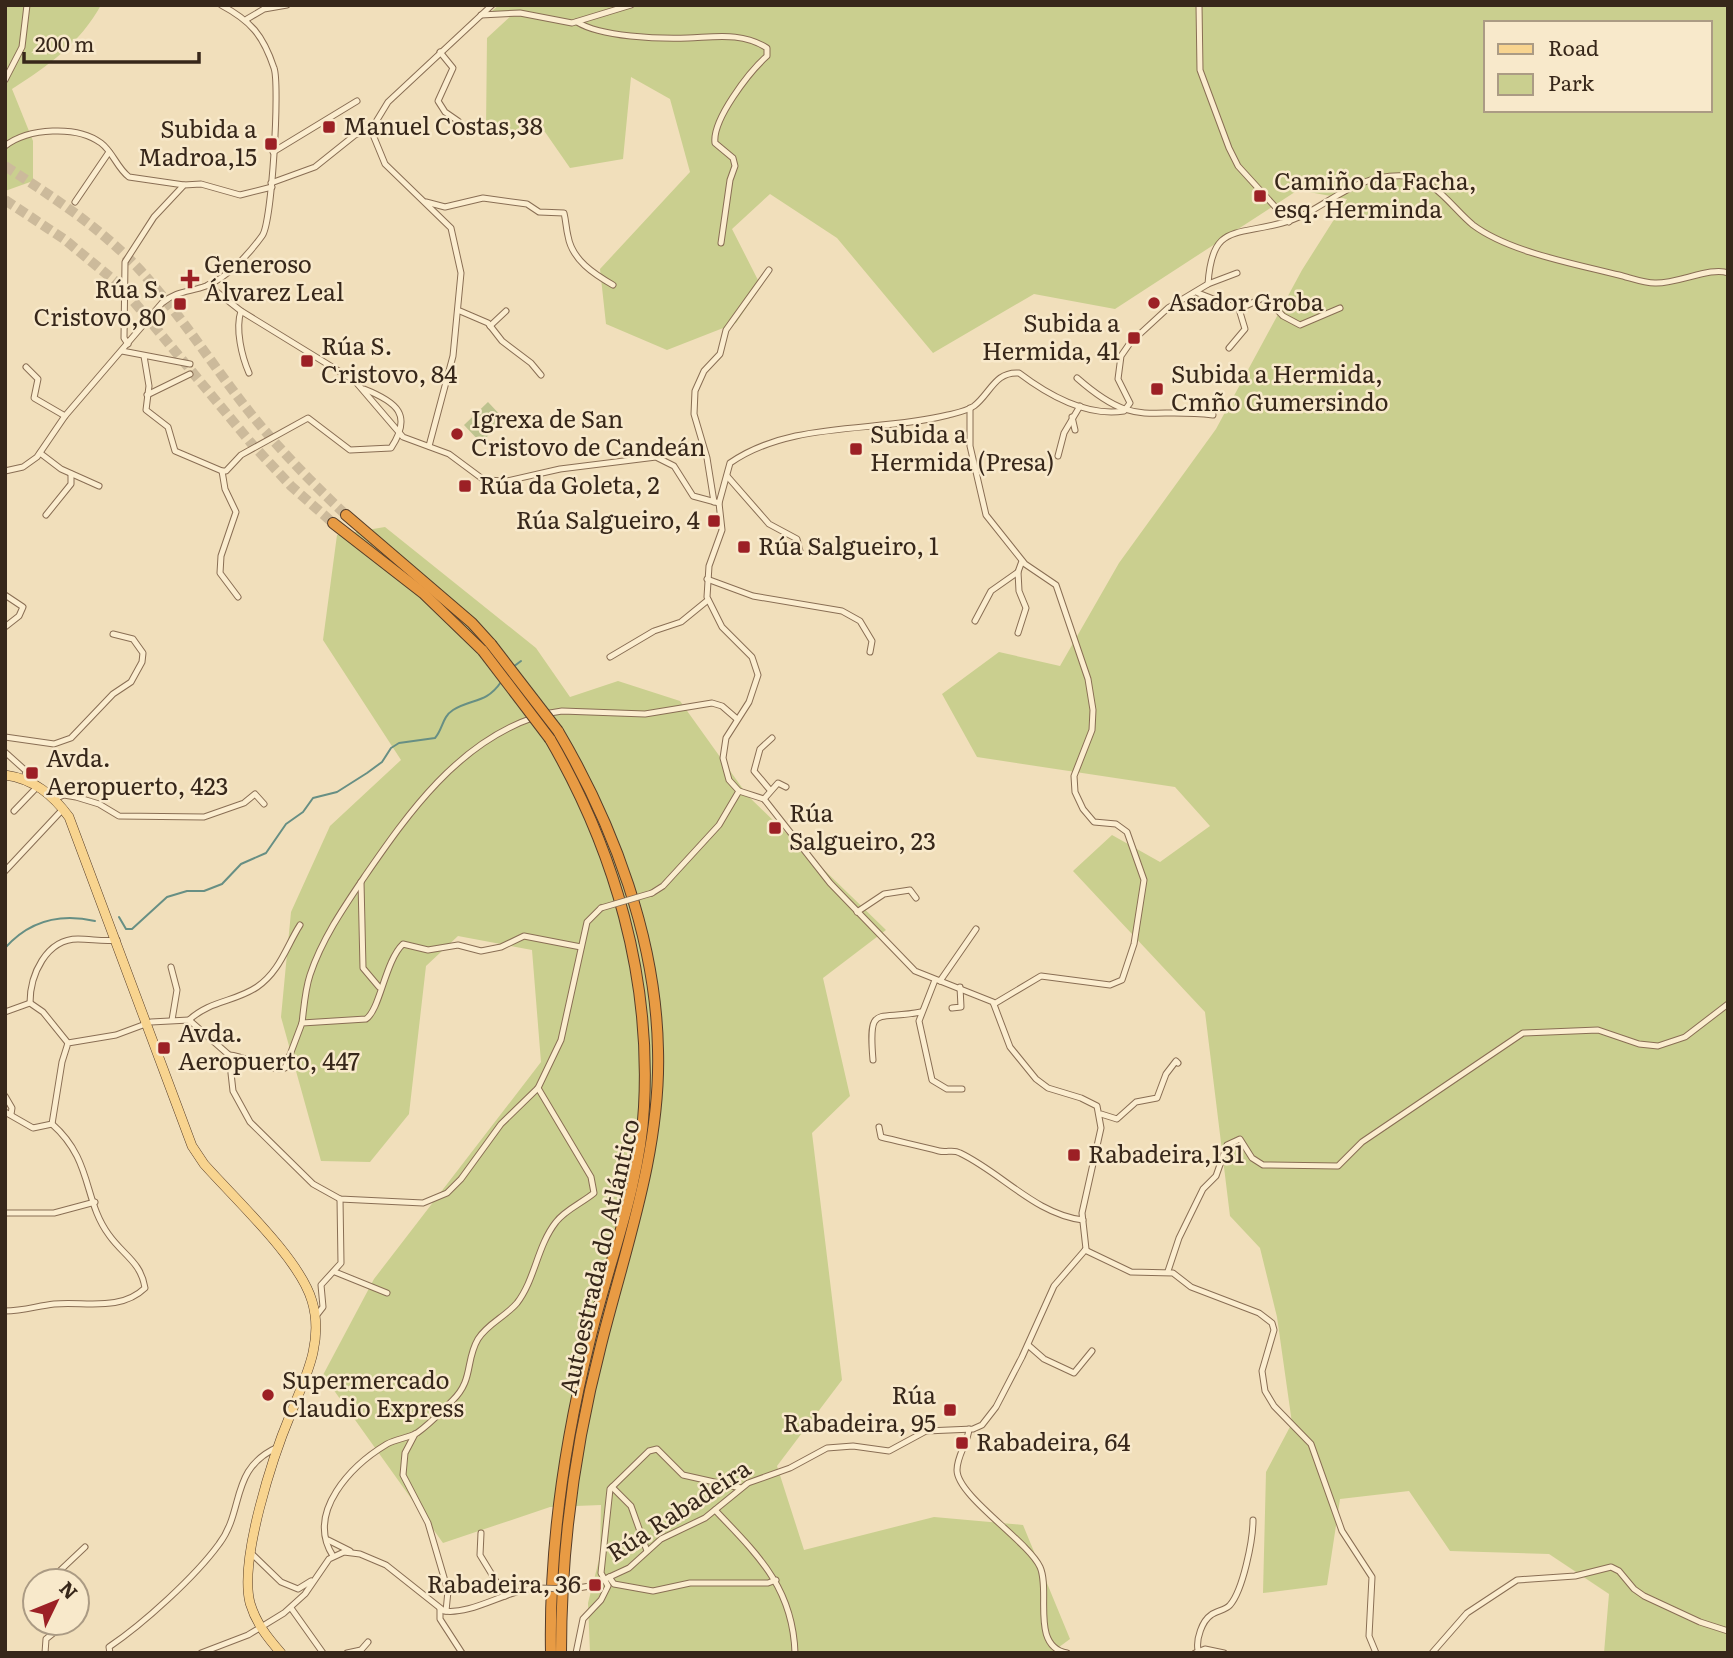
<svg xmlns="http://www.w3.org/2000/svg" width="1733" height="1658" viewBox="0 0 1733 1658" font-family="Literata,serif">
	<rect width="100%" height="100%" fill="#f1dfbb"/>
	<g fill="#cacf8f" fill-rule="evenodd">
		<path d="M5 5H101C81 42 47 67 12 89L33 141V181L5 191Z"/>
		<path d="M499 5H1728V1653H1604L1609 1594 1549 1554 1450 1551 1409 1491 1340 1499 1327 1585 1263 1593 1266 1472 1292 1423 1277 1317 1260 1248 1230 1216 1205 1012 1073 871 1112 835 1160 862 1210 826 1175 787 977 757 942 694 999 652 1060 666 1119 563 1216 429 1302 270 1347 199 1298 190 1115 309 1034 294 933 353 837 238 770 194 732 229 761 286 736 323 667 350 606 324 600 269 690 172 670 99 631 77 623 159 570 168 545 132 486 129 487 38 513 14 491 12ZM1486 23H1710V110H1486Z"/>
		<path d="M385 527 536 648 570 697 618 681 680 701 748 796 886 930 823 978 850 1096 812 1133 842 1380 777 1466 804 1550 934 1517 1023 1525 1070 1639 1051 1653H590L588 1603 600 1556 601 1505 550 1507 443 1543 323 1375 374 1279 541 1062 532 950 458 936 426 966 409 1114 370 1162 321 1161 281 1017 291 912 330 826 401 760 323 640 337 535Z"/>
	</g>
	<path fill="#bec38f" d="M488 402 504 419 481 443 464 425Z"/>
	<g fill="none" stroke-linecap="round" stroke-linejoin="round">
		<g stroke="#678f84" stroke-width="2">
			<path d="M513 667 521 661"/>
			<path d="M119 917 126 929H132L167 897 187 891H204L222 884 241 864 266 853 286 824 303 812 313 798 337 792 367 773 382 762 391 748 399 743 435 738C443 729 442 717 453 710 472 698 486 704 501 682"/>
			<path d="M5 948C30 920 60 913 95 921"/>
		</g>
		<g stroke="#ccba9b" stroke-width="10" stroke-dasharray="10 5" stroke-linecap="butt">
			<path d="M5 166C53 197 101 228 140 270 181 315 213 366 251 414 280 450 312 483 346 515"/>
			<path d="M5 200 64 239 121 286 251 443 291 486 333 523"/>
		</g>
		<g stroke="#896e54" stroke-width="7">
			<g id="minor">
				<path d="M1199 5 1200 70 1229 148 1238 166 1289 222"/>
				<path d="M481 15 520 13 572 23 631 5"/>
				<path d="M247 19 264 9 287 5"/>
				<path d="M577 22C601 37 659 39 688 38 716 37 742 32 767 48V56C749 72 712 120 715 143L733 158 735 166 730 180 721 243"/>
				<path d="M440 52 453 68 438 101 445 112 458 121"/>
				<path d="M5 80 22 47 27 5"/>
				<path d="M371 130 385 164 451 228 461 273 453 356 429 446"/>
				<path d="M371 130 388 102 492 5"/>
				<path d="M5 146C28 128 77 125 101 143 113 152 117 168 129 177L184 185"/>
				<path d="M273 152 357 101"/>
				<path d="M271 183 315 167 355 135 371 130"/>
				<path d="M75 202 109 152"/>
				<path d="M426 202 445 207 483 198 527 204 539 212 564 213C566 221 566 228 568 236 572 260 594 274 613 285"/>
				<path d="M1208 284 1237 273"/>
				<path d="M208 285 241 311 355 381 403 437 449 454 484 480 507 481 560 469 656 457 674 466 693 496 719 503"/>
				<path d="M1198 293 1239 309 1265 297 1283 316 1300 325 1340 308"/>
				<path d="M241 311C235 329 242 357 249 373"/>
				<path d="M460 311 488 323 502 341 531 363 541 375"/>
				<path d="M490 326 506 311"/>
				<path d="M128 344 124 338 125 262 154 217 184 185 201 184 240 195 272 187"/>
				<path d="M1229 348 1245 329 1239 309"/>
				<path d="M122 351 190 364"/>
				<path d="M144 356 149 386 146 410 168 427 175 451 222 471H226L241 455 308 418 350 450 391 448C413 415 397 402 364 389"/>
				<path d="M26 367 38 379 34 398 65 416"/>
				<path d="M1077 378C1135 429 1145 407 1213 415"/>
				<path d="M147 395 190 374"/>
				<path d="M970 408V446L986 515 1025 564 1056 585 1088 679 1093 710 1092 730 1074 776 1075 792 1083 809 1094 822 1116 824 1127 832 1144 880 1134 944 1122 980 1110 985 1041 976 994 1004"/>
				<path d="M1072 417 1075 430"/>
				<path d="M40 453 61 469 99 486"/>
				<path d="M1058 456 1064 433 1080 406"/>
				<path d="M5 471 23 467 37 457 65 416 162 303C176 291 190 292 206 286 227 278 249 254 262 236 272 224 280 84 274 68 263 35 251 21 221 5"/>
				<path d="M222 471 225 489 236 512 221 556 220 573 238 597"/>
				<path d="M727 476 769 524 797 539 800 551"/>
				<path d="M714 502 707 458 694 414 695 391 704 371 720 354 726 330 769 270"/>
				<path d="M46 515 71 484V474"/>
				<path d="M1018 572 1019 591 1026 608 1018 633"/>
				<path d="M707 579 753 596 842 611 860 621 872 641 870 652"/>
				<path d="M5 595 23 607 19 616 5 627"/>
				<path d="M975 621 991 591 1018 572 1022 561"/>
				<path d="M610 657 654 631 681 622 708 600"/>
				<path d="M544 714 562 711 645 714 712 703 722 706 737 719"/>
				<path d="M5 737 54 744 71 738 113 694 131 682 142 662 143 653 133 639 113 634"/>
				<path d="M5 752 26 771 24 779"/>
				<path d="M770 790 754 771 760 749 772 738"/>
				<path d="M54 799 64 795 76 797 99 804 119 816 204 817 244 803 255 794 264 804"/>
				<path d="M764 799 778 783 786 787"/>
				<path d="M14 811 38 786"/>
				<path d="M5 871 63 809"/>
				<path d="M361 882 363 968 379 987"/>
				<path d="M652 893 663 886 719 825 739 791"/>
				<path d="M857 912 884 894 910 890 916 898"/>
				<path d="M171 967 177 990 172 1020"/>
				<path d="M935 980 919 1021 932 1080 947 1089H962"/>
				<path d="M940 981 976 929"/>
				<path d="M30 1003C30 975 46 939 78 939 92 939 104 942 117 940"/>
				<path d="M952 1008 961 1007 960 987"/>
				<path d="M5 1012 30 1003 43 1012 68 1043"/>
				<path d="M189 1020C211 1000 235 1002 257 987 280 971 286 947 300 925"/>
				<path d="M302 1023C304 1007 305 990 310 975 322 939 344 907 365 876 409 812 458 743 535 717"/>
				<path d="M229 1055C248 1056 266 1072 285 1068L302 1023 366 1019C380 1010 385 961 403 944L428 950 458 945 481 951 501 947 524 936 581 947"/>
				<path d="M873 1060C868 1002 877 1021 921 1012"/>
				<path d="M5 1096 12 1108 11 1114"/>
				<path d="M5 1112 33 1128 52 1124 62 1062 68 1043 116 1035 151 1022 189 1020 229 1055 233 1091 250 1122 313 1184 340 1199 423 1203 447 1193 461 1179 501 1124 538 1088 561 1040 587 922 601 908"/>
				<path d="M1101 1114 1117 1119 1136 1102 1157 1098 1166 1074 1176 1061 1178 1063"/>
				<path d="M879 1127 881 1137C901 1142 920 1146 939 1151 947 1153 953 1149 960 1153 1002 1173 1035 1214 1083 1220"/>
				<path d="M5 1213H54L95 1202"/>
				<path d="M1085 1250 1131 1272 1173 1273 1191 1287 1259 1313 1272 1323 1274 1330 1262 1371 1265 1391 1274 1406 1311 1444 1342 1531 1372 1577 1369 1636 1376 1653"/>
				<path d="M1168 1271 1179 1238 1203 1189 1216 1176 1227 1145 1240 1139 1252 1158 1263 1165 1338 1166 1362 1142 1523 1033 1598 1030 1639 1044 1658 1046 1685 1037 1728 1004"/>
				<path d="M335 1272 387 1293"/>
				<path d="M5 1311C23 1311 37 1306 54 1304 84 1301 120 1312 145 1288 141 1262 123 1255 109 1235 83 1200 93 1160 52 1124"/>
				<path d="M316 1316 323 1307 321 1285 341 1263 340 1199"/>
				<path d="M1028 1345 1044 1359 1074 1373 1092 1351"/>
				<path d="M969 1429C968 1443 957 1455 957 1470 957 1496 1028 1541 1040 1567 1051 1591 1030 1646 1067 1653"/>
				<path d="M415 1434 405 1453 403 1475 428 1523 448 1591 446 1611"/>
				<path d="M612 1487 631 1506 647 1551"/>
				<path d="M715 1510C758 1555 793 1588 795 1653"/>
				<path d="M481 1533 480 1555 505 1596"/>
				<path d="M328 1540 350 1551"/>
				<path d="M250 1552 281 1582 298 1589 311 1581"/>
				<path d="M333 1556C305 1512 352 1465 387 1444 396 1439 408 1438 417 1433 430 1424 441 1412 452 1401 474 1380 465 1361 478 1339 487 1324 505 1317 517 1303 535 1280 537 1246 556 1222 565 1210 582 1203 594 1193L591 1177 538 1088"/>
				<path d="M609 1577 614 1584 653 1591 690 1583H768L776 1580"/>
				<path d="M49 1581 85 1547"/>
				<path d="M572 1589 590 1586 629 1568 661 1539 705 1518 748 1483 790 1468 827 1448 853 1446 889 1451 926 1431 973 1429 982 1425 996 1407 1022 1357 1054 1286 1086 1249 1082 1213 1101 1128 1097 1106 1081 1098 1048 1088 1036 1079 1010 1047 993 1002 915 971 830 883 764 799 739 791 729 780 723 758 726 738 749 702 758 675 752 657 722 627 707 597 709 566 722 530 719 503 730 463C792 420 877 433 948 415 956 413 967 411 974 406 990 394 995 371 1019 373 1048 395 1086 417 1124 411L1130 403 1118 379 1121 356 1130 343 1168 308 1208 284C1212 224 1234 236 1282 223 1325 212 1350 173 1405 176 1435 178 1452 208 1473 225 1509 252 1575 264 1619 275 1631 278 1644 283 1655 283 1677 284 1712 266 1728 273"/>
				<path d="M291 1608 323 1653"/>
				<path d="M440 1609V1619L462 1653"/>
				<path d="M1198 1650C1196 1639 1202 1621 1211 1615 1216 1611 1226 1610 1230 1605 1243 1590 1253 1540 1253 1520"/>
				<path d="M45 1653 46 1639 66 1623"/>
				<path d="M110 1653 109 1647C143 1624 195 1577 219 1544 245 1510 229 1469 278 1447"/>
				<path d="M201 1653 248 1635 284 1613 305 1594 329 1559 344 1552 360 1554 386 1565 444 1611C473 1615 508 1589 538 1588"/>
				<path d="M347 1653 361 1650 368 1642"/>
				<path d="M576 1653 583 1619 601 1600 608 1586 601 1573 610 1489 649 1451 657 1449 683 1475 741 1488"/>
				<path d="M1195 1653 1205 1649 1224 1653"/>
				<path d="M1432 1653 1467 1613 1517 1580 1575 1576 1611 1567 1619 1571 1634 1589 1644 1596 1700 1622 1728 1631"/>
			</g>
		</g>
		<g stroke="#563d29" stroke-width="10">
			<path id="primary" d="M5 775C34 779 53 795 69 817L192 1146 204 1164C234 1198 300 1259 312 1301 324 1341 306 1376 291 1413 273 1456 239 1559 250 1603 256 1623 267 1637 281 1653"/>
		</g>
		<g stroke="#563d29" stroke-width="12">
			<g id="motorway">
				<path d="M346 515 472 623 491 644"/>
				<path d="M333 523 423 593 483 651"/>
				<path d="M558 731C614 826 656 939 658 1050 661 1151 625 1249 601 1345 575 1445 561 1549 561 1653"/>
				<path d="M550 739C615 851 651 977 644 1107 640 1188 607 1266 589 1344 564 1445 549 1548 551 1653"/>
			</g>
		</g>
		<use href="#minor" stroke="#fbedcf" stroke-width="5"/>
		<use href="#primary" stroke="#f8d48f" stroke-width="9"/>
		<use href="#motorway" stroke="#e89b44" stroke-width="10"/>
		<g stroke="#896e54" stroke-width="7" stroke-linecap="butt">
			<g id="minor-bridge">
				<path d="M601 908 652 893"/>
				<path d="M538 1588 572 1589"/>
			</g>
		</g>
		<g stroke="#563d29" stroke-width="12" stroke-linecap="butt">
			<g id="motorway-bridge">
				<path d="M491 644 558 731"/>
				<path d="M483 651 550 739"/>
			</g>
		</g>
		<use href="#minor-bridge" stroke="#fbedcf" stroke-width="5"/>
		<use href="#motorway-bridge" stroke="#e89b44" stroke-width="10"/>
	</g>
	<g fill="#9c2025" stroke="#f8e9cb" stroke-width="2.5">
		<rect x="322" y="120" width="14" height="14" rx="3.5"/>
		<rect x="264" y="137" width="14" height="14" rx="3.5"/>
		<rect x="1253" y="189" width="14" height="14" rx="3.5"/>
		<path d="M186.5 268.5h7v7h7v7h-7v7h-7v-7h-7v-7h7z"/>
		<circle cx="1154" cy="303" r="7"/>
		<rect x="173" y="297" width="14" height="14" rx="3.5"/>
		<rect x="1127" y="331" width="14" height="14" rx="3.5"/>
		<rect x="300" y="354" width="14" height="14" rx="3.5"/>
		<rect x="1150" y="382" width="14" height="14" rx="3.5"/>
		<circle cx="457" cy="434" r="7"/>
		<rect x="849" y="442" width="14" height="14" rx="3.5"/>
		<rect x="458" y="479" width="14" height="14" rx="3.5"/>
		<rect x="707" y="514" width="14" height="14" rx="3.5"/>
		<rect x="737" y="540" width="14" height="14" rx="3.5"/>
		<rect x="25" y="766" width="14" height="14" rx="3.5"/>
		<rect x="768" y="821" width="14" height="14" rx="3.5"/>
		<rect x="157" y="1041" width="14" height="14" rx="3.5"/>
		<rect x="1067" y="1148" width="14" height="14" rx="3.5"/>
		<circle cx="268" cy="1395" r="7"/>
		<rect x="943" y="1403" width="14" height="14" rx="3.5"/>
		<rect x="955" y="1436" width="14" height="14" rx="3.5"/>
		<rect x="588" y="1578" width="14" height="14" rx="3.5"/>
	</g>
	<g text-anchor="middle" stroke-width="5" stroke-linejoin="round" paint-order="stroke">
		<g font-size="24" fill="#37271a" stroke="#f8e9cb" text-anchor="start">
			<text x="343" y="135">Manuel Costas,38</text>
			<text x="257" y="138" text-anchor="end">Subida a<tspan x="257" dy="28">Madroa,15</tspan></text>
			<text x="1274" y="190">Camiño da Facha,<tspan x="1274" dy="28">esq. Herminda</tspan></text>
			<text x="204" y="273">Generoso<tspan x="204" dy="28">Álvarez Leal</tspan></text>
			<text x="166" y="298" text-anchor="end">Rúa S.<tspan x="166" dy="28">Cristovo,80</tspan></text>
			<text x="1168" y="311">Asador Groba</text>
			<text x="1120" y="332" text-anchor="end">Subida a<tspan x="1120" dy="28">Hermida, 41</tspan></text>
			<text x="321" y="355">Rúa S.<tspan x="321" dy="28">Cristovo, 84</tspan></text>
			<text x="1171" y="383">Subida a Hermida,<tspan x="1171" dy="28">Cmño Gumersindo</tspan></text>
			<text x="471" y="428">Igrexa de San<tspan x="471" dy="28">Cristovo de Candeán</tspan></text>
			<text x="870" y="443">Subida a<tspan x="870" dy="28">Hermida (Presa)</tspan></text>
			<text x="479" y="494">Rúa da Goleta, 2</text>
			<text x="700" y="529" text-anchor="end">Rúa Salgueiro, 4</text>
			<text x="758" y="555">Rúa Salgueiro, 1</text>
			<text x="46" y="767">Avda.<tspan x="46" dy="28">Aeropuerto, 423</tspan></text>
			<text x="789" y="822">Rúa<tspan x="789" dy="28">Salgueiro, 23</tspan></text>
			<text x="178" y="1042">Avda.<tspan x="178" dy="28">Aeropuerto, 447</tspan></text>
			<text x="1088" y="1163">Rabadeira,131</text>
			<text x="282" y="1389">Supermercado<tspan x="282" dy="28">Claudio Express</tspan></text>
			<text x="936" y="1404" text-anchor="end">Rúa<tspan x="936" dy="28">Rabadeira, 95</tspan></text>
			<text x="976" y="1451">Rabadeira, 64</text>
			<text x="581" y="1593" text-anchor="end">Rabadeira, 36</text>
		</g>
		<g font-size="24" fill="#37271a" stroke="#f8e9cb">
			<text transform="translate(600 1257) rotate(-77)" y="8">Autoestrada do Atlántico</text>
			<text transform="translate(679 1511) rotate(-33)" y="8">Rúa Rabadeira</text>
		</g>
	</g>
	<rect width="1733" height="1658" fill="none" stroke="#37271a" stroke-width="14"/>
	<rect x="1484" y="21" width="228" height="91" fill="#f8e9cb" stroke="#ab9b84" stroke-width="2"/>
	<rect x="1498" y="44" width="35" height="10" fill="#f8d48f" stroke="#ab9b84" stroke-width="2"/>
	<text x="1548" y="56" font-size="21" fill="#37271a">Road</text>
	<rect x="1498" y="74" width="35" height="21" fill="#cacf8f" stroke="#ab9b84" stroke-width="2"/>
	<text x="1548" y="91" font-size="21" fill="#37271a">Park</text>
	<g transform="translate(56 1602) rotate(47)"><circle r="33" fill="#f8e9cb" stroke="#ab9b84" stroke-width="2"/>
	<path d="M0-5L12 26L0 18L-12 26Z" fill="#9c2025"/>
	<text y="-10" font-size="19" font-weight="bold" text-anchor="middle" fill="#37271a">N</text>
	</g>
	<path d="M24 52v10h175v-10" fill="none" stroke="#37271a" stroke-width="3.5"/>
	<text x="35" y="52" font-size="21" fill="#37271a" stroke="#f8e9cb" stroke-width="5" paint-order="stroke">200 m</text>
</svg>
